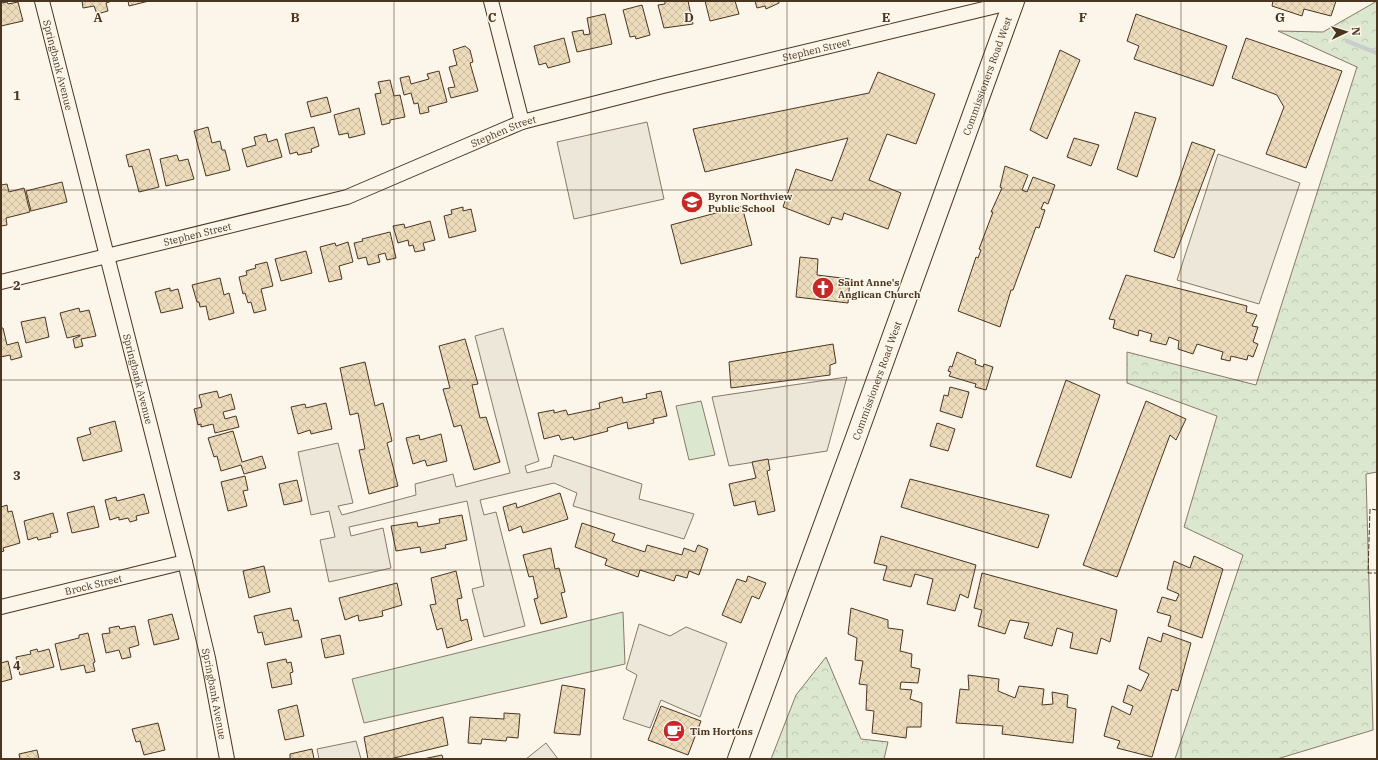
<svg xmlns="http://www.w3.org/2000/svg" width="1378" height="760" viewBox="0 0 1378 760" font-family="'IBM Plex Serif',serif">
	<defs>
		<pattern id="forest-crowns" width="20" height="18" patternUnits="userSpaceOnUse"><rect width="20" height="18" fill="#dce7d0"/><path d="M2 6a3 3 0 1 1 6 0M12 15a3 3 0 1 1 6 0" fill="none" stroke="#bec7b2"/></pattern>
		<pattern id="building-cross-hatch" width="8" height="8" patternUnits="userSpaceOnUse"><rect width="8" height="8" fill="#ecdcbc"/><path d="M0 0l8 8M0 8l8-8" fill="none" stroke="#ccbda1"/></pattern>
	</defs>
	<rect width="100%" height="100%" fill="#fbf6e9"/>
	<g fill="#dce7d0" stroke="#887966">
		<path d="M701 401 715 455 689 460 676 406Z"/>
		<path d="M623 612 625 664 364 723 352 679Z"/>
	</g>
	<g fill="url(#forest-crowns)" stroke="#887966">
		<path d="M1377 1V472L1366 474 1373 730 1277 759H1175L1243 555 1184 527 1217 416 1127 383V352L1256 385 1357 67 1278 31 1323 32Z"/>
		<path d="M826 657 861 739 888 742 884 759H771L796 695Z"/>
	</g>
	<g fill="#ede7d9" stroke="#887966">
		<path d="M647 122 664 199 574 219 557 142Z"/>
		<path d="M1218 154 1300 183 1259 304 1177 280Z"/>
		<path d="M503 328 539 461 525 466 527 473 551 467 554 455 642 484 639 499 694 514 684 539 573 506 577 493 554 483 480 500 484 515 496 512 525 626 484 637 472 589 484 586 467 501 349 527 351 536 383 528 391 568 329 582 320 540 335 537 329 511 311 515 298 452 338 443 353 503 338 506 342 515 416 495 415 484 453 474 456 487 510 473 475 336Z"/>
		<path d="M847 377 827 451 729 466 712 397Z"/>
		<path d="M639 624 670 636 686 627 727 643 700 717 661 700 650 728 623 719 637 675 626 669Z"/>
		<path d="M356 741 361 759H319L317 749Z"/>
		<path d="M546 743 558 759H526Z"/>
	</g>
	<g fill="none" stroke-linecap="round" stroke-linejoin="round">
		<path stroke="#c9cecd" stroke-width="4.5" d="M1347 41 1377 53"/>
	</g>
	<g fill="url(#building-cross-hatch)" stroke="#4a3520">
		<path d="M82 1H112L106 3 108 11 97 14 94 6 83 8Z"/>
		<path d="M128 1H149L129 6Z"/>
		<path d="M665 1H688L693 24 664 28 658 5 665 4Z"/>
		<path d="M705 1H735L739 14 710 21Z"/>
		<path d="M755 1H779V3L766 9 765 6 757 8Z"/>
		<path d="M1273 1H1336L1331 16 1304 9 1302 16 1272 6Z"/>
		<path d="M7 2 8 4 18 2 23 21 1 26V3Z"/>
		<path d="M642 5 650 35 636 39 635 36 630 37 623 10Z"/>
		<path d="M605 14 612 44 577 52 572 32 583 30 584 35 590 34 587 18Z"/>
		<path d="M1136 14 1227 46 1213 86 1134 59 1139 46 1127 41Z"/>
		<path d="M564 38 570 62 548 68 546 63 539 65 534 46Z"/>
		<path d="M1246 38 1342 71 1306 168 1266 154 1284 107 1277 95 1232 78Z"/>
		<path d="M465 46 470 50 473 62 470 63 478 91 451 98 448 88 455 87 449 67 457 65 453 50Z"/>
		<path d="M1060 50 1080 60 1047 139 1030 130Z"/>
		<path d="M439 71 447 102 428 107 429 112 420 114 418 103 414 104 411 93 404 95 400 78 409 76 411 84 429 79 427 74Z"/>
		<path d="M878 72 935 94 916 144 887 134 869 180 901 193 888 229 844 213 842 220 832 217 829 225 783 207 796 169 832 181 848 138 705 172 693 129 869 93Z"/>
		<path d="M390 80 394 96 400 95 405 117 390 120V123L382 125 375 94 381 93 378 82Z"/>
		<path d="M327 97 331 112 311 117 307 102Z"/>
		<path d="M359 108 365 134 349 138 348 133 339 135 334 115Z"/>
		<path d="M1135 112 1156 118 1137 177 1117 169Z"/>
		<path d="M208 127 212 143 220 141 222 150H225L230 170 206 176 194 131Z"/>
		<path d="M314 127 319 146 311 149 312 152 298 155 297 152 290 154 285 134Z"/>
		<path d="M266 134 268 142 277 139 282 157 247 167 242 149 256 145 254 137Z"/>
		<path d="M1074 138 1099 145 1091 166 1067 157Z"/>
		<path d="M1192 142 1215 150 1174 258 1154 251Z"/>
		<path d="M149 149 159 187 139 192 132 166 129 167 126 155Z"/>
		<path d="M177 155 179 161 188 159 194 179 166 186 160 159Z"/>
		<path d="M1005 166 1028 175 1022 190 1027 192 1033 177 1055 185 1048 204 1044 202 1041 209 1045 210 1039 228 1036 227 1013 290H1011L1000 327 958 311 976 257 978 258 981 250 979 249 993 212H991L1002 188 1000 187Z"/>
		<path d="M62 182 67 202 31 211 26 191Z"/>
		<path d="M7 184 9 192 24 188 30 212 6 218 7 225 1 226V185Z"/>
		<path d="M742 206 752 245 681 264 671 225Z"/>
		<path d="M463 207V211L471 209 476 231 449 238 444 216 452 214 451 210Z"/>
		<path d="M430 221 435 240 423 243 425 250 415 252 413 245 409 246 408 240 398 243 393 226 404 224 405 228Z"/>
		<path d="M390 232 396 258 387 260 385 253 378 255 380 262 368 265 366 257 358 259 354 243 363 241 362 239Z"/>
		<path d="M348 242 353 262 339 266 342 279 329 282 320 247 335 243 336 246Z"/>
		<path d="M306 251 312 273 281 281 275 259Z"/>
		<path d="M800 257 818 259 817 275 850 279 848 303 796 297Z"/>
		<path d="M267 262 273 286 261 289 266 310 254 313 251 302 248 303 245 293 243 294 239 277 247 275 246 271 256 268 255 265Z"/>
		<path d="M1126 275 1247 306 1246 312 1257 315 1252 326 1258 327 1253 342 1258 344 1253 357 1248 355 1247 360 1231 356 1230 361 1221 359 1223 352 1197 344 1193 354 1178 349 1179 341 1169 337 1166 345 1150 341 1152 334 1139 330 1138 336 1113 328 1115 320 1109 319Z"/>
		<path d="M220 278 224 295 229 293 234 313 209 320 206 306 200 307 199 302H197L192 285Z"/>
		<path d="M170 288V291L178 289 183 308 161 313 155 292Z"/>
		<path d="M79 308 80 312 89 310 96 336 81 339 83 346 75 348 73 339 80 336V335L67 338 60 313Z"/>
		<path d="M45 317 49 337 26 343 21 322Z"/>
		<path d="M1 328H3L7 345 18 342 22 357 11 360 10 355 1 357Z"/>
		<path d="M465 339 478 384 472 385 480 418 486 417 500 462 474 470 461 425 454 427 443 389 450 388 439 346Z"/>
		<path d="M833 344 836 363 830 365V375L731 388 729 362Z"/>
		<path d="M957 352 976 360 975 364 983 367 984 364 993 367 986 390 975 387 976 384 949 376 951 372 948 371 950 366 952 367Z"/>
		<path d="M365 362 375 406 383 403 392 441 387 443 398 486 369 494 359 450 365 449 358 413 350 415 340 368Z"/>
		<path d="M1066 380 1100 395 1071 478 1036 466Z"/>
		<path d="M950 387 969 392 962 418 940 411 944 395 948 396Z"/>
		<path d="M217 391 219 398 231 394 235 409 223 412 225 419 236 416 239 427 215 433 213 424 201 427V424L198 425 194 409 202 407 199 395Z"/>
		<path d="M661 391 667 416 653 419 654 423 628 429 627 422 607 428 608 431 574 440 573 437 561 440 559 435 544 439 538 413 554 410V413L566 410 568 415 600 408 599 403 622 397 623 403 647 398 646 394Z"/>
		<path d="M1146 401 1186 419 1176 440 1170 435 1117 577 1083 565Z"/>
		<path d="M326 403 332 429 311 434 310 430 298 434 291 407 305 404 306 408Z"/>
		<path d="M115 421 122 451 83 461 77 438 91 434 89 428Z"/>
		<path d="M937 423 955 429 948 451 930 446Z"/>
		<path d="M233 431 242 462 262 456 266 468 244 474 241 465 221 471 217 456 214 457 208 438Z"/>
		<path d="M441 434 447 461 427 466 425 460 413 464 406 438 419 435 420 440Z"/>
		<path d="M768 459 770 470 767 471 775 511 758 515 755 501 734 506 729 484 756 478 752 462Z"/>
		<path d="M245 476 248 490 243 491 247 506 228 511 221 482Z"/>
		<path d="M910 479 1049 515 1038 548 901 507Z"/>
		<path d="M297 480 302 501 284 505 279 484Z"/>
		<path d="M560 493 568 519 523 533 521 526 509 531 503 507 516 503 517 508Z"/>
		<path d="M144 494 149 513 136 516 137 520 130 522 128 518 119 520V517L110 520 105 500 116 497 117 501Z"/>
		<path d="M7 505 8 512 12 511 20 543 3 548 4 551 1 552V507Z"/>
		<path d="M94 506 99 527 72 533 67 513Z"/>
		<path d="M53 513 58 532 50 534 51 537 38 540 37 537 28 540 24 521Z"/>
		<path d="M462 515 467 540 445 545 446 548 421 553 420 547 396 551 391 526 417 522 418 527 440 523 439 519Z"/>
		<path d="M582 523 615 534 612 541 645 552 647 545 682 555 684 548 695 552 698 545 708 549 699 575 689 571 687 578 676 575 674 581 640 570 638 577 605 565 607 559 575 547Z"/>
		<path d="M881 536 976 565 968 598 960 594 955 611 927 604 933 579 915 574 911 587 883 580 887 566 874 563Z"/>
		<path d="M551 548 555 569 559 568 565 592 561 593 567 617 541 624 534 599 538 598 533 576 529 577 523 555Z"/>
		<path d="M1194 556 1223 569 1202 638 1168 626 1171 616 1157 612 1162 597 1176 601 1179 594 1167 589 1174 561 1190 568Z"/>
		<path d="M264 566 270 592 249 598 243 571Z"/>
		<path d="M456 571 462 598 457 599 461 621 467 619 472 640 447 648 442 628 437 630 430 605 436 604 431 578Z"/>
		<path d="M982 573 1117 610 1110 642 1101 638 1097 654 1070 648 1073 633 1057 628 1052 646 1024 638 1029 623 1010 620 1005 634 978 626 982 610 974 608Z"/>
		<path d="M748 576 766 583 759 599 752 596 741 623 722 615 737 579 746 582Z"/>
		<path d="M397 583 402 605 382 611 383 616 359 621 358 615 345 620 339 598Z"/>
		<path d="M291 608 294 621 298 620 302 637 265 645 262 632 258 633 254 616Z"/>
		<path d="M851 608 888 620V628L903 630 900 651 912 654 911 667 920 669 918 683 901 682 900 689 912 690 910 699 922 703 921 727H907L906 738 872 733 874 711 866 710 867 685 859 684 863 661 855 660 857 638 848 634Z"/>
		<path d="M172 614 179 639 154 645 148 620Z"/>
		<path d="M119 626 120 629 135 626 139 645 129 648 131 657 122 659 119 650 106 653 102 634 110 633 109 628Z"/>
		<path d="M88 633 95 662 93 663 95 671 86 673 84 665 61 670 55 644 79 638V635Z"/>
		<path d="M1163 633 1191 643 1178 691 1172 689 1152 757 1117 748 1120 741 1104 736 1112 706 1130 715 1133 706 1123 702 1128 685 1141 691 1149 674 1139 669 1148 637 1161 642Z"/>
		<path d="M340 635 344 654 325 658 321 639Z"/>
		<path d="M37 649 38 652 49 649 54 667 20 675 16 657 31 654 30 651Z"/>
		<path d="M286 659 287 663 291 662 293 672 290 673 292 684 272 688 267 663Z"/>
		<path d="M8 661 12 679 1 682V663Z"/>
		<path d="M968 675 999 679 998 691 1015 698 1019 686 1044 689 1042 705 1053 704 1052 692 1068 695 1067 707 1076 709 1073 743 1002 734 1003 726 956 723 960 689 969 690Z"/>
		<path d="M562 685 585 689 580 735 554 733Z"/>
		<path d="M297 705 304 736 285 740 278 710Z"/>
		<path d="M661 706 701 721 688 755 648 740Z"/>
		<path d="M504 713 520 714 518 738 507 737 506 741 482 739 481 744 468 743 470 717 504 719Z"/>
		<path d="M443 717 448 745 390 759H368L364 737Z"/>
		<path d="M158 723 165 750 144 755 140 741 136 742 132 729Z"/>
		<path d="M312 749 314 759H290V754Z"/>
		<path d="M37 750 39 759H20L19 754Z"/>
		<path d="M442 755 443 759H423Z"/>
	</g>
	<g fill="none" stroke-linecap="round" stroke-linejoin="round">
		<g stroke="#4a3520" stroke-width="16">
			<g id="minor">
				<path id="s1" d="M42 1 185 562 208 658 227 759"/>
				<path d="M491 1 522 122"/>
				<path id="s2" d="M1 282 347 197 522 122 663 86 1013 2"/>
				<path id="s3" d="M1 607 185 562"/>
			</g>
		</g>
		<g stroke="#4a3520" stroke-width="22">
			<g id="secondary">
				<path id="s4" d="M738 759 854 443 1014 1"/>
			</g>
		</g>
		<use href="#minor" stroke="#fbf6e9" stroke-width="14"/>
		<use href="#secondary" stroke="#fbf6e9" stroke-width="20"/>
		<path stroke="#4a3520" stroke-width="1" stroke-dasharray="5 2" stroke-linecap="butt" d="M1377 510 1370 509 1368 573H1377"/>
	</g>
	<path fill="none" stroke="#4a3520" stroke-width="1" stroke-opacity="0.55" d="M197 1V759M394 1V759M591 1V759M787 1V759M984 1V759M1181 1V759M1 190H1377M1 380H1377M1 570H1377"/>
	<defs>
		<g id="school-disc" transform="scale(1.15)"><circle r="9.5" fill="#c62828" stroke="#fbf6e9"/><path d="M0-5L7-2L0 1L-7-2ZM-4 1L0 2.5L4 1V4Q0 6-4 4Z" fill="#fff"/></g>
		<g id="church-disc" transform="scale(1.15)"><circle r="9.5" fill="#c62828" stroke="#fbf6e9"/><path d="M-1.2-6h2.4v3.5h3.3v2.4h-3.3V6h-2.4V-.1h-3.3v-2.4h3.3Z" fill="#fff"/></g>
		<g id="cafe-disc" transform="scale(1.15)"><circle r="9.5" fill="#c62828" stroke="#fbf6e9"/><path d="M-5.5-4.5H6V0H3Q3 3.5 0 3.5H-2.5Q-5.5 3.5-5.5 0ZM3-3.2v2h1.7v-2ZM-6 4.5H4V6H-6Z" fill="#fff"/></g>
	</defs>
	<g fill-rule="evenodd">
		<use href="#school-disc" x="692" y="202"/>
		<use href="#church-disc" x="823" y="288"/>
		<use href="#cafe-disc" x="674" y="731"/>
	</g>
	<g text-anchor="middle" stroke-width="3" stroke-linejoin="round" paint-order="stroke">
		<g font-size="10" fill="#4a3520" stroke="#fbf6e9">
			<text dy="4" stroke="none"><textPath href="#s2" startOffset="850">Stephen Street</textPath></text>
			<text dy="4" stroke="none"><textPath href="#s1" startOffset="66">Springbank Avenue</textPath></text>
			<text dy="4" stroke="none"><textPath href="#s4" startOffset="727">Commissioners Road West</textPath></text>
			<text dy="4" stroke="none"><textPath href="#s2" startOffset="526">Stephen Street</textPath></text>
			<text dy="4" stroke="none"><textPath href="#s2" startOffset="202">Stephen Street</textPath></text>
			<text dy="4" stroke="none"><textPath href="#s1" startOffset="390">Springbank Avenue</textPath></text>
			<text dy="4" stroke="none"><textPath href="#s4" startOffset="403">Commissioners Road West</textPath></text>
			<text dy="4" stroke="none"><textPath href="#s3" startOffset="95">Brock Street</textPath></text>
			<text dy="4" stroke="none"><textPath href="#s1" startOffset="714">Springbank Avenue</textPath></text>
		</g>
		<g font-size="10" font-weight="bold" fill="#4a3520" stroke="#fbf6e9" text-anchor="start">
			<text x="708" y="200">Byron Northview<tspan x="708" dy="12">Public School</tspan></text>
			<text x="838" y="286">Saint Anne's<tspan x="838" dy="12">Anglican Church</tspan></text>
			<text x="690" y="735">Tim Hortons</text>
		</g>
	</g>
	<g font-size="13" text-anchor="middle" font-weight="bold" fill="#4a3520" stroke="#fbf6e9" stroke-width="3" stroke-linejoin="round" paint-order="stroke">
		<text x="98" y="22">A</text>
		<text x="295" y="22">B</text>
		<text x="492" y="22">C</text>
		<text x="689" y="22">D</text>
		<text x="886" y="22">E</text>
		<text x="1083" y="22">F</text>
		<text x="1280" y="22">G</text>
		<text x="17" y="100">1</text>
		<text x="17" y="290">2</text>
		<text x="17" y="480">3</text>
		<text x="17" y="670">4</text>
	</g>
	<rect width="1378" height="760" fill="none" stroke="#4a3520" stroke-width="4"/>
	<g transform="translate(1346 32) rotate(86)" stroke="#fbf6e9" stroke-width="3" paint-order="stroke">
	<path d="M0-3L7 15L0 10L-7 15Z" fill="#4a3520"/>
	<text y="-6" font-size="11" font-weight="bold" text-anchor="middle" fill="#4a3520">N</text>
	</g>
</svg>
